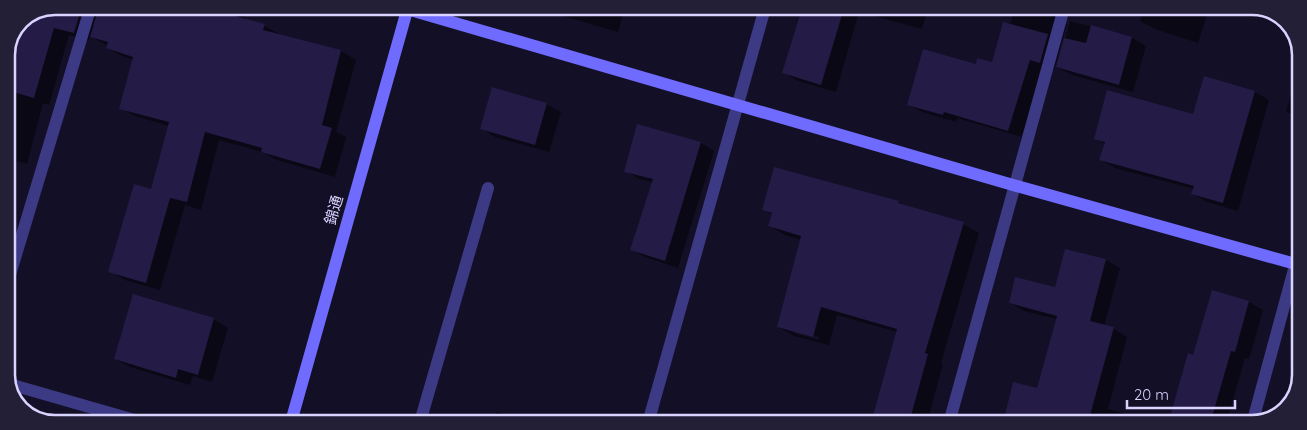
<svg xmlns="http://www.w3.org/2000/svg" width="1307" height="430" viewBox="0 0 1307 430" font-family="Quicksand,'Noto Sans JP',sans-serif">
	<rect width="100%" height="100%" fill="#130f26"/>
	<g fill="#0007" fill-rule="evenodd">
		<path d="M55 6 216 7 236 12 250 21 265 26 279 34V35L341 51 356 60 336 132 346 137 335 177 277 160 262 152 219 140 201 210 185 205 160 290 125 280 110 271 152 190 169 126 135 116 121 108 134 60 122 56 108 48V46L90 36 89 41 69 35 49 105 43 103 27 164 17 161 6 197V52L21 20Z"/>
		<path d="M533 7H625L618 32Z"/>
		<path d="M803 8H928L922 29 859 12 836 92 798 81 784 73Z"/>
		<path d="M1015 8H1060L1057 18 1067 24 1054 70 1044 67 1022 137 957 118 956 122 922 112 908 104 976 65 993 64 1010 25Z"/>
		<path d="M1144 8 1209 9 1198 43 1155 29 1140 21Z"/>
		<path d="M1070 21 1132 38 1146 46 1133 92 1072 75 1057 67Z"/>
		<path d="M1294 82 1300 84V118L1286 112Z"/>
		<path d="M1255 92 1269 100 1238 211 1207 202 1193 194 1194 189 1115 168 1101 160 1105 144 1096 138 1194 115Z"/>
		<path d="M546 104 561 112 549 152 495 137 481 128Z"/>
		<path d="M701 143 714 151 678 268 645 257 632 250 653 182 639 179 626 171Z"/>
		<path d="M775 169 898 202 906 207 963 224 979 233 941 363 943 364 927 423H873L897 332 837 315 829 345 794 336 778 327 801 240 785 235 770 226 773 215 763 210ZM794 331 820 337 819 340 794 333Z"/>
		<path d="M6 243 11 245 6 260Z"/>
		<path d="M1066 250 1106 260 1120 268 1104 326 1114 329 1127 337 1108 409 1159 424 1004 423 1014 384 1038 390 1057 319 1024 311 1010 303 1056 289Z"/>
		<path d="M1212 292 1249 302 1263 310 1249 359 1245 358 1226 424H1170L1194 356Z"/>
		<path d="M213 319 228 328 212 382 193 376 190 385 130 367 115 359Z"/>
		<path d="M496 412 534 422H493Z"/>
	</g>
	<g fill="#241b47">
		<path d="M55 6H82L74 33 54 28 34 98 6 90V52L21 20Z"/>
		<path d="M99 6 221 7 237 11 235 16 265 24 263 30 341 50 322 125 332 128 320 169 261 152 262 148 205 132 187 202 170 198 146 283 108 272 134 184 151 189 169 122 119 109 133 57 106 48 108 42 90 37Z"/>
		<path d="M802 8H844L821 85 782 73Z"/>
		<path d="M1003 22 1048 34 1040 63 1030 60 1029 63 1008 131 944 112 943 115 907 105 923 49 976 64 977 58 992 62Z"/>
		<path d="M1091 25 1132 37 1119 85 1056 67 1064 38 1086 43Z"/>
		<path d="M1204 76 1255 91 1223 203 1191 194 1194 186 1099 160 1105 142 1094 139 1107 90 1193 114Z"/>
		<path d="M492 87 547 103 535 145 480 129Z"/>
		<path d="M637 124 701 142 665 261 630 250 653 179 624 172Z"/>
		<path d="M774 167 899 201 898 203 964 222 925 353 928 354 909 423H871L897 329 821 307 813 337 777 327 801 236 768 226 772 213 762 210Z"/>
		<path d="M1065 249 1106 259 1090 321 1114 327 1088 423H1003L1013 382 1037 388 1057 316 1009 303 1015 277 1055 287Z"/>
		<path d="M1212 290 1249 301 1235 352 1231 351 1210 424H1168L1188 353 1193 355Z"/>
		<path d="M133 294 214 318 198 375 178 369 176 378 114 359Z"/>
	</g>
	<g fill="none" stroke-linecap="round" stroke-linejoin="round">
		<path stroke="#3d3a85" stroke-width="12" d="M420 422 488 188"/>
		<g stroke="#3d3a85" stroke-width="12">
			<path d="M6 288 91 6"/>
			<path d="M9 384 138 421"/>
			<path d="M648 423 765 8"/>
			<path d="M949 423 1064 8"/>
			<path d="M1252 424 1299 251"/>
		</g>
		<g stroke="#6f6bff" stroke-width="12">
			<path d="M400 7 1013 185 1299 265"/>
			<path d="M291 422 408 7"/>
		</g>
	</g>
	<g text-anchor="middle" stroke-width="4" stroke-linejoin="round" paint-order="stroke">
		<g font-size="15" fill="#d9d4ff" stroke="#130f26">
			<text transform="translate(334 210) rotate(-74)" y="5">錦通</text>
		</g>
	</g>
	<path d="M0 0H1307V430H0ZM55 15H1252A40 40 0 0 1 1292 55V375A40 40 0 0 1 1252 415H55A40 40 0 0 1 15 375V55A40 40 0 0 1 55 15Z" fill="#231f37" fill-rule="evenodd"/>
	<path fill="none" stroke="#d9d4ff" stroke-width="2.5" d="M55 15H1252A40 40 0 0 1 1292 55V375A40 40 0 0 1 1252 415H55A40 40 0 0 1 15 375V55A40 40 0 0 1 55 15Z"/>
	<path d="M1127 400v8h108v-8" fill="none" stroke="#d9d4ff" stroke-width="2.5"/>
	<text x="1134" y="400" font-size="15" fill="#d9d4ff" stroke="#130f26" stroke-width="4" paint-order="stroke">20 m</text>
</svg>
